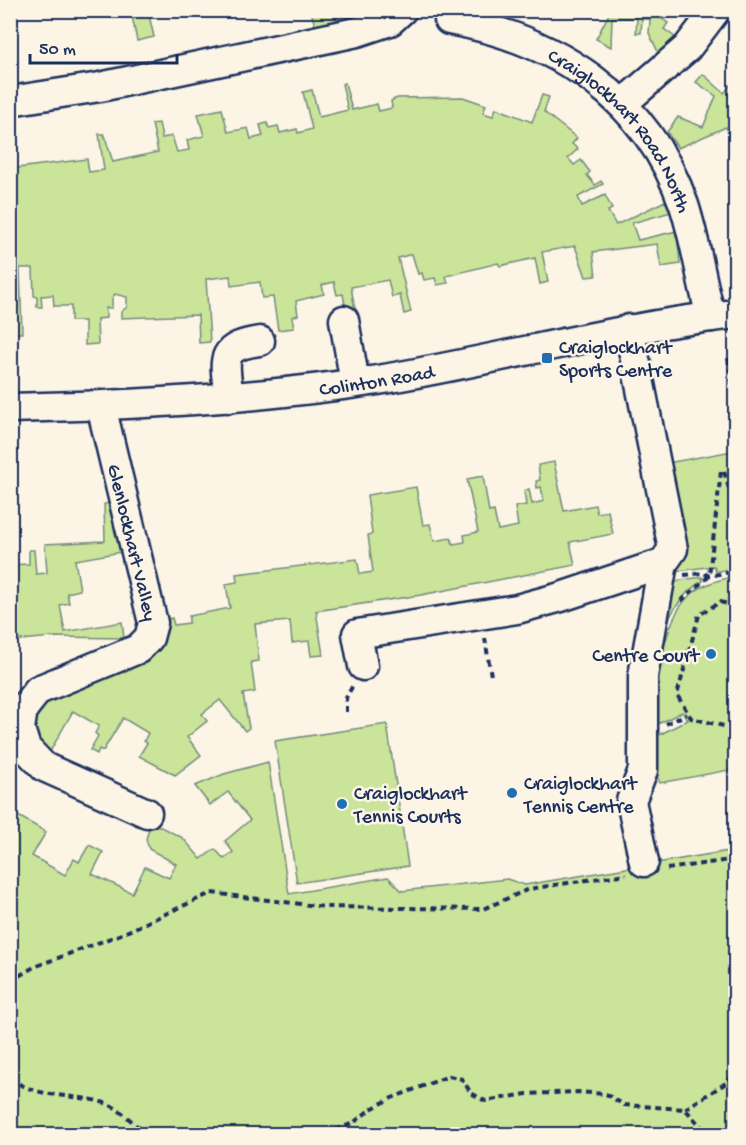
<svg xmlns="http://www.w3.org/2000/svg" width="746" height="1145" viewBox="0 0 746 1145" font-family="'Gochi Hand',sans-serif">
	<rect width="100%" height="100%" fill="#fcf5e5"/>
	<filter id="ink" filterUnits="userSpaceOnUse"><feTurbulence type="fractalNoise" baseFrequency=".0167" numOctaves="2"/><feDisplacementMap in="SourceGraphic" scale="12" xChannelSelector="R" yChannelSelector="G"/><feConvolveMatrix kernelMatrix="1 2 1 2 8 2 1 2 1" color-interpolation-filters="sRGB"/></filter>
	<g filter="url(#ink)">
		<g fill="#cae49a" stroke="#728a7c" stroke-width="1.5">
			<path d="M611 10 651 11 668 23 664 29 675 37 659 54 649 33 650 19H642L641 33H636L637 18H612L611 47 596 39Z"/>
			<path d="M131 11H148L154 37 137 41Z"/>
			<path d="M311 11V10L339 11 336 21 315 26Z"/>
			<path d="M703 74 724 93 735 80V147L726 127 678 148 667 132 678 117 703 127 716 96 696 82Z"/>
			<path d="M345 83 352 110 377 104 379 111 392 108 391 101 397 98 463 97 486 105 483 113 493 116 496 108 532 122 542 95 549 97 544 112 577 138 572 144 578 149 568 158 574 165 581 160 590 172 587 175 595 185 601 181 603 184 578 197 582 206 605 195 612 209 608 211 616 225 665 201 671 212 632 223 638 240 677 231 680 264 661 267 657 244 593 252 596 276 586 277 575 246 542 252 548 282 540 284 535 258 500 266 498 263 446 276 448 283 437 285 435 278 424 280 422 273 418 274 412 254 398 258 411 312 404 314 400 295 392 297 388 280 351 287 357 321 348 323 343 294 337 295 334 282 322 285 324 294 296 301 298 315 292 317 294 328 278 330 273 297 262 298 260 282 231 286 230 276 206 279 210 342 199 343 198 315 121 318V312L127 307V297L115 294 112 298V308H106V318L97 319 98 344 85 345V321H71V306H54L53 295 41 296 42 307H37V297L34 296 33 268H20L22 333H14V314H10V169L87 159 89 172 104 170 99 134H104L113 162 158 152 152 124 159 123 162 138 172 136 177 152 189 150 187 140 204 136 198 114 222 109 228 132 248 128 251 139 263 136 260 125 267 123 269 128 278 126 280 133 297 129 298 133 312 129 303 92 312 90 319 117 348 110 342 84Z"/>
			<path d="M732 451 736 461 735 567 716 572 714 566 677 571 682 558 667 463Z"/>
			<path d="M554 462 564 511 595 505 597 513 608 511 613 534 570 542 575 565 421 595 316 611 323 655 311 656 309 641 292 643 290 621 255 624 259 661 251 662 255 692 243 694 249 728 245 731 220 700 202 714 207 721 187 737 201 755 175 775 139 756 147 743 144 741 148 733 123 718 103 751 99 749 97 754 90 750 98 736 95 733 99 726 73 711 48 755 34 734 36 714 52 696 148 662 158 648 165 620 172 618 174 625 189 623V616L230 608 226 584 237 582 236 574 357 559 360 574 373 572 368 535 372 534 367 495 416 487 423 525 430 524 434 541 451 538 453 544 465 542 464 535 478 532 467 479 483 476 489 512 494 511 498 530 518 526 515 507 526 505 524 491 529 489 532 504 544 501 541 487 537 488 536 481 540 480 538 465Z"/>
			<path d="M109 503 122 552 75 560 80 590 67 593 69 603 60 605 65 632 122 622 124 638 52 637 11 641 10 565 29 564V550H34L36 574 47 573 45 544 105 541 104 504Z"/>
			<path d="M735 576V769L660 783 654 769 651 739 688 720 682 712 652 727C655 692 662 621 689 596 702 584 719 580 735 576Z"/>
			<path d="M702 577 703 581C672 598 664 631 651 663L669 585 681 580Z"/>
			<path d="M387 724 408 866 297 883 275 741Z"/>
			<path d="M268 762 289 894 388 877 402 891 507 879 525 885 735 850V1134H11L10 811 46 832 32 856 65 875 74 859 79 862 89 845 103 852 92 874 132 893 145 867 169 878 176 864 149 849 146 839 151 822 183 838 201 859 215 849 224 859 233 852 225 841 250 820 228 792 210 805 195 786 224 774Z"/>
		</g>
		<g fill="none" stroke-linecap="round" stroke-linejoin="round">
			<g stroke="#1b2f5e" stroke-width="33">
				<g id="minor">
					<path id="s1" d="M449 20C557 39 647 98 684 205 696 242 701 280 711 317"/>
					<path d="M10 101 100 87 357 32 390 21 402 10"/>
					<path d="M622 104 687 48 716 10"/>
					<path d="M344 320 355 383"/>
					<path d="M229 398C225 361 217 347 260 341"/>
					<path id="s2" d="M101 406 153 623 149 638 138 649 38 690 23 709 20 729 26 748 44 767 147 813"/>
					<path id="s3" d="M10 408C133 405 256 399 378 380 498 360 614 327 736 314"/>
					<path d="M363 666 357 634 517 609 561 597 663 563 673 549 629 329"/>
					<path d="M644 862 631 801 643 770V676L663 563"/>
				</g>
			</g>
			<g stroke="#1b2f5e" stroke-width="4" stroke-dasharray="6 4.5" stroke-linecap="butt">
				<path d="M728 358 736 412"/>
				<path d="M684 575 704 573 709 576 736 571"/>
				<path d="M681 601 709 576 721 471H724L736 513"/>
				<path d="M736 606 720 602 699 615 677 695 691 718 736 729"/>
				<path d="M485 638 491 676"/>
				<path d="M346 712V698L353 685"/>
				<path d="M666 724 687 714"/>
				<path d="M667 869 736 859"/>
				<path d="M10 981 34 967 124 933 211 893 325 907 483 909 529 889 626 874"/>
				<path d="M10 1078C40 1100 73 1093 105 1103 119 1107 135 1125 146 1134"/>
				<path d="M685 1109 726 1083 736 1072"/>
				<path d="M326 1134 353 1123 371 1109 392 1098 449 1076 462 1079 471 1093 485 1101 527 1094 578 1092 606 1094 624 1105 685 1109 708 1134"/>
			</g>
			<use href="#minor" stroke="#fcf5e5" stroke-width="28"/>
		</g>
	</g>
	<g fill="#1f6fb2" stroke="#fcf5e5" stroke-width="2">
		<rect x="541" y="352" width="12" height="12" rx="3"/>
		<circle cx="711" cy="654" r="6"/>
		<circle cx="512" cy="793" r="6"/>
		<circle cx="342" cy="804" r="6"/>
	</g>
	<g text-anchor="middle" stroke-width="5" stroke-linejoin="round" paint-order="stroke">
		<g font-size="20" fill="#1b2f5e" stroke="#fcf5e5">
			<text dy="7" stroke="none"><textPath href="#s1" startOffset="214">Craiglockhart Road North</textPath></text>
			<text dy="7" stroke="none"><textPath href="#s3" startOffset="368">Colinton Road</textPath></text>
			<text dy="7" stroke="none"><textPath href="#s2" startOffset="140">Glenlockhart Valley</textPath></text>
		</g>
		<g font-size="20" fill="#1b2f5e" stroke="#fcf5e5" text-anchor="start">
			<text x="559" y="353">Craiglockhart<tspan x="559" dy="23">Sports Centre</tspan></text>
			<text x="699" y="661" text-anchor="end">Centre Court</text>
			<text x="524" y="789">Craiglockhart<tspan x="524" dy="23">Tennis Centre</tspan></text>
			<text x="354" y="799">Craiglockhart<tspan x="354" dy="23">Tennis Courts</tspan></text>
		</g>
	</g>
	<rect width="746" height="1145" fill="none" stroke="#fcf5e5" stroke-width="36"/>
	<rect x="18" y="18" width="710" height="1109" fill="none" stroke="#1b2f5e" stroke-width="2" filter="url(#ink)"/>
	<path d="M30 54v9h147v-9" fill="none" stroke="#1b2f5e" stroke-width="3"/>
	<text x="39" y="54" font-size="18" fill="#1b2f5e" stroke="#fcf5e5" stroke-width="4.5" paint-order="stroke">50 m</text>
</svg>
